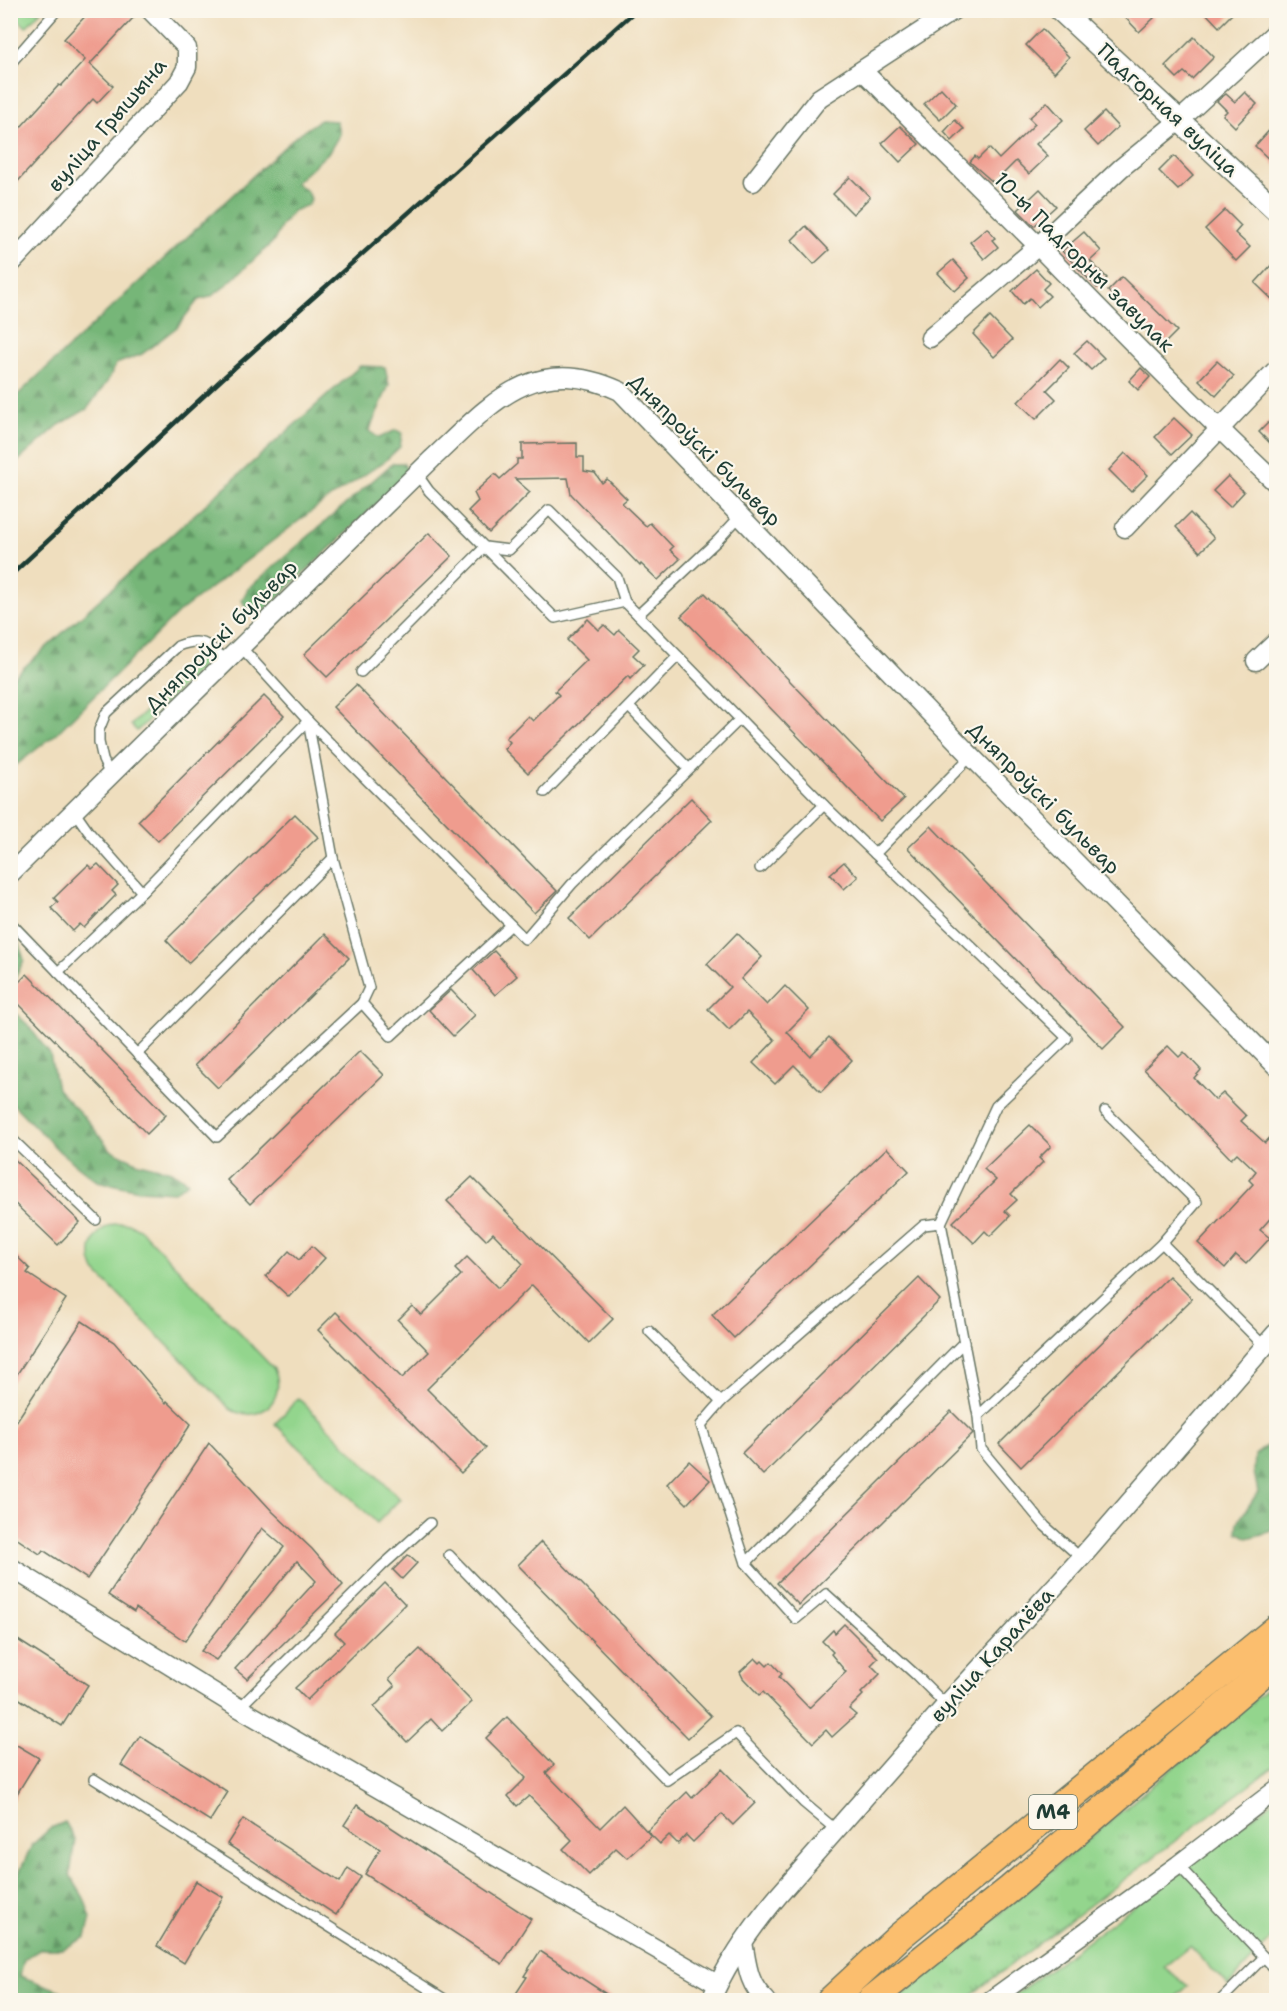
<svg xmlns="http://www.w3.org/2000/svg" width="1287" height="2011" viewBox="0 0 1287 2011" font-family="'Shantell Sans',sans-serif">
	<defs>
		<pattern id="grass-tufts" width="24" height="20" patternUnits="userSpaceOnUse" patternTransform="scale(1.5)"><rect width="24" height="20" fill="#93d58d"/><path d="M3 7l-1-3M5 7V3M7 7l1-3M15 17l-1-3M17 17v-4M19 17l1-3" fill="none" stroke="#77ae74"/></pattern>
		<pattern id="forest-firs" width="22" height="20" patternUnits="userSpaceOnUse" patternTransform="scale(1.5)"><rect width="22" height="20" fill="#76b678"/><path d="M5 1l3.5 6h-7zM16 11l3.5 6h-7z" fill="#609563"/></pattern>
	</defs>
	<rect width="100%" height="100%" fill="#fbf7ec"/>
	<filter id="ink" filterUnits="userSpaceOnUse"><feTurbulence type="fractalNoise" baseFrequency=".0167" numOctaves="2"/><feDisplacementMap in="SourceGraphic" scale="12" xChannelSelector="R" yChannelSelector="G"/><feConvolveMatrix kernelMatrix="1 2 1 2 8 2 1 2 1" color-interpolation-filters="sRGB"/></filter>
	<filter id="wash" filterUnits="userSpaceOnUse"><feTurbulence type="fractalNoise" baseFrequency=".008" numOctaves="4" result="noise"/><feDisplacementMap in="SourceGraphic" scale="24" xChannelSelector="R" yChannelSelector="G"/><feGaussianBlur stdDeviation="1.35" result="paint"/><feColorMatrix in="noise" values="0 0 0 0 0 0 0 0 0 0 0 0 0 0 0 0 0 1.4 0 .05"/><feComposite in="paint" operator="in"/></filter>
	<g filter="url(#wash)">
		<rect width="100%" height="100%" fill="#efdebe"/>
		<g fill="url(#grass-tufts)" stroke="#598960" stroke-width="1.5">
			<path d="M202 657 205 664 137 731 131 725Z"/>
			<path d="M1276 1681V1765L964 2000H897Z"/>
		</g>
		<g fill="url(#forest-firs)" stroke="#4a7a56" stroke-width="1.5">
			<path d="M320 120 336 121 340 134 329 152 295 183 306 190 311 199 308 205 293 211 282 225 274 241 223 288 210 297 198 300 177 327 142 354 116 364 107 382 87 409 59 425 11 467V401L296 136Z"/>
			<path d="M360 366 385 367 389 385 369 431 379 438 396 430 402 433 400 447 385 461 321 504 179 612 56 734 11 769V679Z"/>
			<path d="M393 463H403L409 473 261 614 248 613 242 600 248 589Z"/>
			<path d="M10 931 19 944 24 960 14 980 12 1010 27 1024 50 1054 57 1089 86 1119 111 1150 139 1163 171 1171 188 1182 174 1192 139 1190 97 1181 60 1152 11 1102Z"/>
			<path d="M1273 1441H1276V1525L1269 1532 1248 1538 1237 1532 1238 1522 1258 1492 1254 1472 1255 1455Z"/>
			<path d="M65 1822 75 1839 70 1875 84 1898 91 1918 86 1937 63 1949H41L24 1959 20 1976 61 1991 62 2000H11V1890L32 1845 51 1828Z"/>
		</g>
		<g fill="#93d58d" stroke="#598960" stroke-width="1.5">
			<path d="M10 11 11 10 41 11 26 27Z"/>
			<path d="M121 1223 130 1224 141 1230 274 1369C288 1399 259 1426 230 1409L95 1271C84 1248 96 1225 121 1223Z"/>
			<path d="M298 1398 400 1499 377 1523 275 1424Z"/>
			<path d="M1276 1799V1937L1274 1935 1228 1986 1190 1946 1164 1967 1188 1986 1172 2000H1008Z"/>
		</g>
		<g id="blocks">
			<g fill="#ef9c8e">
				<path d="M91 10H127L134 17 90 64 113 86 97 103 93 99 10 190V139L59 85 61 86 85 60 64 39Z"/>
				<path d="M1118 10H1146L1154 18 1139 32Z"/>
				<path d="M1203 10H1236L1219 27Z"/>
				<path d="M1042 29 1069 57 1054 73 1026 45Z"/>
				<path d="M1194 37 1214 57 1192 79 1184 72 1177 78 1165 66Z"/>
				<path d="M941 88 956 104 940 120 924 104Z"/>
				<path d="M1245 92 1257 104 1235 127 1223 115 1227 111 1217 101 1226 94 1235 102Z"/>
				<path d="M1047 102 1063 120 1036 144 1048 156 1029 174 1016 161 994 183 970 162 975 156 978 159 989 148 999 159 1035 124 1029 118Z"/>
				<path d="M1104 112 1118 127 1098 146 1084 131Z"/>
				<path d="M955 120 964 129 952 141 944 132Z"/>
				<path d="M1276 123V166L1255 146Z"/>
				<path d="M900 126 919 144 900 162 882 143Z"/>
				<path d="M1174 156 1193 176 1178 190 1159 171Z"/>
				<path d="M850 177 870 197 853 214 833 194Z"/>
				<path d="M1040 189 1056 206 1034 226 1018 210Z"/>
				<path d="M1225 210 1241 226 1235 233 1250 247 1236 261 1205 229Z"/>
				<path d="M806 226 829 250 814 264 792 240Z"/>
				<path d="M987 228 995 238 992 240 998 247 984 259 970 242Z"/>
				<path d="M1084 232 1101 251 1090 261 1107 278 1097 288 1062 251Z"/>
				<path d="M953 260 969 278 955 291 938 273Z"/>
				<path d="M1276 260V303L1255 283Z"/>
				<path d="M1036 269 1049 283 1043 289 1050 296 1038 307 1030 298 1023 304 1012 291Z"/>
				<path d="M1122 277 1177 331 1162 346 1108 291Z"/>
				<path d="M990 317 1012 340 994 357 973 334Z"/>
				<path d="M1087 341 1104 358 1091 370 1074 353Z"/>
				<path d="M1060 359 1069 368 1047 390 1056 399 1036 419 1018 402Z"/>
				<path d="M1217 361 1234 376 1216 396 1199 380Z"/>
				<path d="M1141 368 1150 377 1138 390 1129 381Z"/>
				<path d="M1276 415V449L1259 432Z"/>
				<path d="M1174 418 1192 435 1172 454 1155 437Z"/>
				<path d="M577 443V457H584V471L595 473 602 483 607 479 627 499 622 503 646 526 650 523 673 547 670 550 680 559 658 580 641 564 640 566 571 494 568 478 515 479 530 492 489 533 468 511 478 501 474 493 495 474 500 479 517 464V459H522V444Z"/>
				<path d="M1125 453 1148 475 1131 492 1109 470Z"/>
				<path d="M1228 476 1244 492 1230 507 1213 491Z"/>
				<path d="M1190 513 1214 538 1200 552 1176 527Z"/>
				<path d="M429 533 452 556 327 677 304 654Z"/>
				<path d="M705 593 904 799 880 821 681 616Z"/>
				<path d="M588 619 599 630 604 625 615 635 619 630 639 649 633 655 644 665 630 679 628 676 528 773 504 749 510 742 506 738 528 716 533 721 559 695 555 691 587 660 567 640Z"/>
				<path d="M356 685 557 891 534 913 333 707Z"/>
				<path d="M264 696 284 716 158 841 138 821Z"/>
				<path d="M691 798 712 820 590 940 569 918Z"/>
				<path d="M295 814 318 837 188 963 166 940Z"/>
				<path d="M931 826 1125 1027 1103 1049 908 848Z"/>
				<path d="M844 862 858 877 844 889 830 874Z"/>
				<path d="M98 864 118 885 112 891 116 895 84 928 80 924 73 931 51 908 58 902 54 898 88 865 92 869Z"/>
				<path d="M737 933 762 957 741 979 767 1005 785 986 809 1010 787 1032 810 1056 829 1037 852 1060 821 1092 794 1065 775 1084 753 1063 775 1040 747 1012 729 1030 708 1009 730 987 707 964Z"/>
				<path d="M325 934 349 958 218 1088 195 1065Z"/>
				<path d="M494 951 517 976 495 995 473 970Z"/>
				<path d="M27 974 166 1115 147 1134 10 995V991Z"/>
				<path d="M451 990 475 1015 453 1036 429 1010Z"/>
				<path d="M1168 1046 1179 1057 1184 1052 1201 1070 1194 1078 1215 1100 1223 1093 1246 1116 1241 1121 1265 1143 1276 1131V1212L1260 1230 1270 1238 1246 1264 1236 1255 1225 1268 1198 1243 1253 1184 1249 1180 1256 1171 1237 1153 1231 1159 1144 1069Z"/>
				<path d="M360 1051 384 1075 250 1204 227 1180Z"/>
				<path d="M1030 1125 1051 1146 1039 1158 1043 1162 1011 1194 1017 1200 1005 1211 1010 1216 990 1236 985 1231 974 1243 953 1222 996 1180 984 1169Z"/>
				<path d="M887 1148 909 1171 734 1338 712 1315Z"/>
				<path d="M10 1155 80 1222 58 1245 10 1199Z"/>
				<path d="M472 1177 613 1319 589 1343 532 1285 427 1389 486 1448 461 1473 318 1330 336 1312 402 1378 429 1352 398 1320 412 1306 421 1315 461 1275 455 1269 467 1257 498 1288 523 1264 493 1233 486 1240 447 1201Z"/>
				<path d="M312 1246 325 1258 289 1297 266 1276 289 1251 299 1260Z"/>
				<path d="M10 1250 30 1269 27 1273 66 1299 10 1385Z"/>
				<path d="M1169 1276 1192 1299 1021 1467 999 1444Z"/>
				<path d="M919 1278 940 1300 763 1475 742 1453Z"/>
				<path d="M82 1321 114 1342 166 1403 167 1401 191 1424 87 1579 43 1550 40 1554 10 1534V1431Z"/>
				<path d="M951 1411 973 1433 799 1605 777 1583Z"/>
				<path d="M209 1443 273 1512 312 1549 343 1585 247 1679 235 1669 316 1581 297 1561 216 1660 201 1651 284 1547 262 1528 185 1641 136 1608 134 1612 108 1595Z"/>
				<path d="M689 1461 710 1480 687 1504 667 1484Z"/>
				<path d="M541 1542 711 1716 688 1738 518 1565Z"/>
				<path d="M408 1555 417 1563 402 1579 393 1570Z"/>
				<path d="M385 1583 405 1604 307 1700 295 1688 344 1642 335 1633Z"/>
				<path d="M844 1624 878 1658 871 1665 880 1674 861 1693 863 1695 849 1709 856 1715 832 1737 826 1730 813 1743 763 1692 759 1695 743 1678 740 1672 755 1658 760 1663 762 1661 767 1666 771 1662 782 1674 779 1677 809 1708 846 1672 831 1654 833 1652 822 1641 833 1630 835 1633Z"/>
				<path d="M10 1635 88 1685 62 1726 10 1693Z"/>
				<path d="M420 1649 472 1702 442 1731 431 1719 407 1742 374 1707 395 1686 389 1679Z"/>
				<path d="M507 1717 554 1765 546 1773 600 1828 623 1805 651 1836 627 1858 616 1848 589 1875 563 1849 572 1840 529 1796 517 1806 508 1796 526 1778 486 1738Z"/>
				<path d="M140 1736 228 1792 210 1821 121 1765Z"/>
				<path d="M10 1741 39 1758 10 1805Z"/>
				<path d="M722 1769 755 1803 733 1825 722 1814 693 1842 686 1835 678 1844 669 1835 660 1844 647 1831 687 1792 692 1798Z"/>
				<path d="M357 1805 531 1919 502 1964 365 1874 380 1849 344 1825Z"/>
				<path d="M243 1819 340 1882 348 1868 361 1877 336 1915 227 1844Z"/>
				<path d="M196 1881 223 1897 184 1963 157 1946Z"/>
				<path d="M540 1951 617 2001H511L527 1977 524 1976Z"/>
			</g>
		</g>
	</g>
	<g filter="url(#ink)">
		<use href="#blocks" fill-opacity="0" stroke="#687564" stroke-width="1.5"/>
		<g fill="none" stroke-linecap="round" stroke-linejoin="round">
			<g stroke="#687564" stroke-width="12">
				<g id="service">
					<path d="M10 64 57 10"/>
					<path d="M417 474 429 491 555 618 625 602"/>
					<path d="M740 516 718 540 638 615 824 805 875 854"/>
					<path d="M241 647 308 721 525 939 572 884 740 719"/>
					<path d="M361 672 485 547 509 550 549 510 617 577 625 602 638 615"/>
					<path d="M629 707 688 768"/>
					<path d="M308 721 333 858 369 988 362 1003 391 1036 511 925"/>
					<path d="M111 777 103 760 99 742V730L106 713 178 646C202 636 209 645 227 661"/>
					<path d="M545 792 678 656"/>
					<path d="M74 811 88 831 142 892"/>
					<path d="M760 868 824 805"/>
					<path d="M10 922 217 1137 362 1003"/>
					<path d="M58 972 142 892 308 721"/>
					<path d="M137 1054 333 858"/>
					<path d="M1105 1111 1197 1202 1162 1243"/>
					<path d="M10 1137 96 1220"/>
					<path d="M941 1223 996 1106 1067 1038 875 854 971 756"/>
					<path d="M649 1331 721 1402"/>
					<path d="M978 1416 1162 1243 1265 1347"/>
					<path d="M449 1555 667 1780 736 1733 804 1803 835 1829"/>
					<path d="M746 1563 964 1342"/>
					<path d="M946 1705 916 1675 826 1594 796 1619 746 1563 701 1425 721 1402 924 1225 941 1223 978 1416 981 1449 1045 1526 1081 1558"/>
					<path d="M239 1708 382 1566 430 1523"/>
					<path d="M94 1779 446 2000"/>
					<path d="M1178 1865 1276 1970"/>
					<path d="M1221 2000 1264 1957"/>
				</g>
			</g>
			<g stroke="#687564" stroke-width="21">
				<g id="minor">
					<path d="M863 71C921 129 979 187 1037 245 1116 326 1194 406 1276 483"/>
					<path d="M753 182 819 98 954 10"/>
					<path d="M10 265 179 82 187 67V48L150 10"/>
					<path d="M930 338 1038 246 1121 168 1180 120 1276 32"/>
					<path d="M1125 528 1276 370"/>
					<path d="M1256 661 1276 642"/>
					<path d="M10 874 432 459C491 404 533 351 620 391L971 756 1276 1066"/>
					<path d="M10 1567 239 1708 717 1984"/>
					<path d="M743 1942C747 1964 748 1985 766 2000"/>
					<path d="M711 2000C727 1962 752 1927 779 1895L946 1705 1081 1558 1276 1333"/>
					<path d="M991 2000 1178 1865 1276 1790"/>
				</g>
			</g>
			<g stroke="#687564" stroke-width="24">
				<path id="tertiary" d="M1060 10 1276 210"/>
			</g>
			<g stroke="#687564" stroke-width="30">
				<g id="primary">
					<path d="M831 2000 900 1936 1276 1629"/>
					<path d="M871 2000 1010 1889 1276 1662"/>
				</g>
			</g>
			<use href="#service" stroke="#fff" stroke-width="9"/>
			<use href="#minor" stroke="#fff" stroke-width="18"/>
			<use href="#tertiary" stroke="#fff" stroke-width="21"/>
			<use href="#primary" stroke="#fbbe6e" stroke-width="27"/>
			<path stroke="#1f3d34" stroke-width="4.5" d="M10 576 222 379 636 10"/>
		</g>
	</g>
	<g text-anchor="middle" stroke-width="4.5" stroke-linejoin="round" paint-order="stroke">
		<rect fill="#fbf7ec" stroke="#61756b" stroke-width="1.5" x="1029" y="1795" width="48" height="34" rx="4.5"/>
		<g font-size="20" font-weight="bold" fill="#1f3d34">
			<text x="1053" y="1819">М4</text>
		</g>
		<g font-size="21" fill="#1f3d34" stroke="#fbf7ec">
			<text transform="translate(1168 110) rotate(43)" y="7">Падгорная вуліца</text>
			<text transform="translate(107 125) rotate(-49)" y="7">вуліца Грышына</text>
			<text transform="translate(1084 262) rotate(45)" y="7">10-ы Падгорны завулак</text>
			<text transform="translate(705 450) rotate(45)" y="7">Дняпроўскі бульвар</text>
			<text transform="translate(221 636) rotate(-45)" y="7">Дняпроўскі бульвар</text>
			<text transform="translate(1044 798) rotate(45)" y="7">Дняпроўскі бульвар</text>
			<text transform="translate(992 1655) rotate(-48)" y="7">вуліца Каралёва</text>
		</g>
	</g>
	<rect width="1287" height="2011" fill="none" stroke="#fbf7ec" stroke-width="36"/>
</svg>
